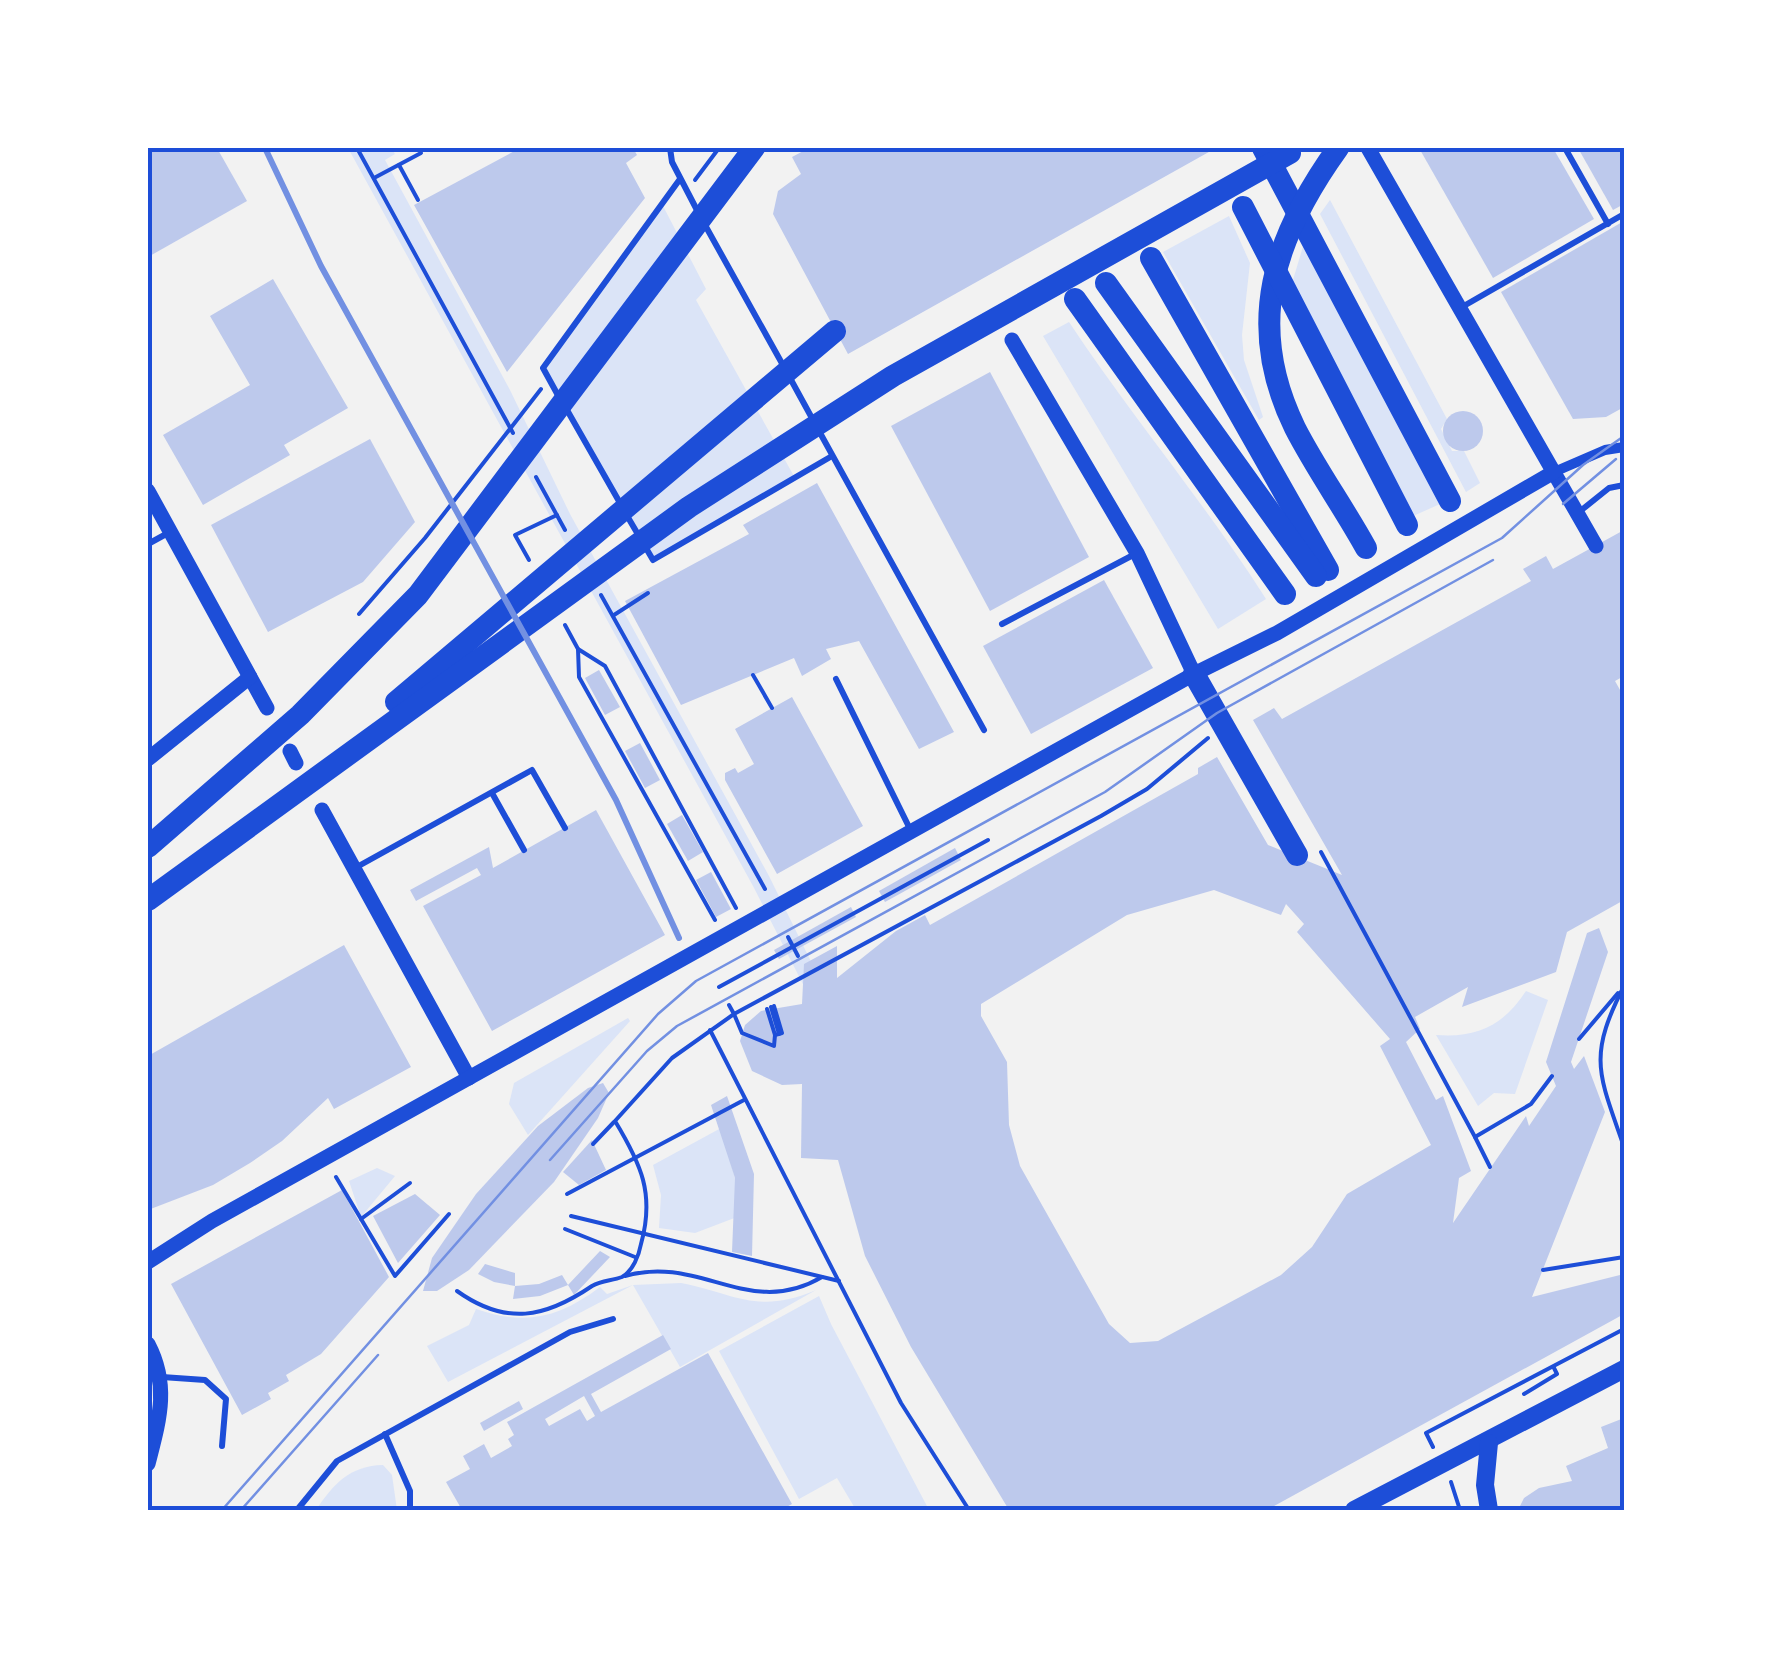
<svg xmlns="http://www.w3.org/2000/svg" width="1772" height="1658" viewBox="0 0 1772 1658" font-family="'Libre Baskerville',serif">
	<rect width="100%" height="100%" fill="#f2f2f2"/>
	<g fill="#dbe4f7">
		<path d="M348 148H391L395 154 385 160 510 390 570 514 769 876 852 1045 919 1243 1066 1510H1040L940 1327 838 1053 753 886Z"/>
		<path d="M1330 200 1447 419 1441 429 1452 451H1464L1480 483 1466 492 1320 214Z"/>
		<path d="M662 204 706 289 696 300 795 478 653 560 543 368Z"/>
		<path d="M1229 216 1250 263 1242 335 1244 360 1263 417 1259 420 1163 252Z"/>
		<path d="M1304 243 1440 504 1411 517 1290 290Z"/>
		<path d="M1069 322C1132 417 1205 503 1266 599L1218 629 1043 336Z"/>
		<path d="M1526 991 1548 1000 1515 1094 1494 1093 1478 1106 1436 1035C1477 1038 1503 1026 1526 991Z"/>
		<path d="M628 1018 630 1021 528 1135 509 1104 514 1083Z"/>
		<path d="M721 1128 735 1178 737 1217 695 1233 659 1228 661 1195 653 1165Z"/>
		<path d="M377 1168 395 1176 361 1217 349 1181Z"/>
		<path d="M681 1283C736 1294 758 1315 816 1290L680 1367 633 1285 448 1382 427 1346 469 1325 476 1309C525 1326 559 1318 600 1287L607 1294 633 1285Z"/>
		<path d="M819 1296 831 1324 929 1510H856L837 1478 799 1499 719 1351Z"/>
		<path d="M383 1465 392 1475 397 1510H316C334 1483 350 1466 383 1465Z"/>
	</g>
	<g fill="#bdc9ec" fill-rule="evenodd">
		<path d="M148 148H217L247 201 148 257Z"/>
		<path d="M520 148H633L637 155 626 163 645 198 507 372 414 205Z"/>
		<path d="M809 148H1216L848 354 773 214 778 191 801 174 792 157Z"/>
		<path d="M1419 148H1553L1594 219 1493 278Z"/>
		<path d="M1578 148H1624V204L1613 210Z"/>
		<path d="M1624 221V407L1606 417 1573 419 1501 292Z"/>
		<path d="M273 279 348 408 284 445 290 455 203 505 163 435 250 385 210 316Z"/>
		<path d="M990 372 1089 557 990 611 891 426Z"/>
		<circle cx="1463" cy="431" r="20"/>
		<path d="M370 439 415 522 363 582 268 632 211 525Z"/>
		<path d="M817 483 954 732 919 749 859 641 826 649 831 659 802 676 794 658 681 705 625 601 749 534 743 525Z"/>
		<path d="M1624 530V676L1615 681 1624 697V900L1567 932 1556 972 1462 1007 1468 987 1415 1017 1420 1029 1406 1042 1436 1100 1443 1096 1471 1171 1459 1178 1453 1223 1526 1116 1529 1126 1556 1086 1546 1062 1587 933 1599 928 1608 952 1571 1062 1574 1069 1584 1056 1605 1112 1532 1297 1624 1274V1314L1267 1510H1009L911 1347 865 1256 838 1160 801 1158 802 1084 782 1085 752 1071 740 1041 745 1025 761 1011 802 1004 804 964 837 946V978L896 931 925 915 930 925 1198 774V768L1217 757 1268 845 1342 875 1253 720 1274 708 1282 719 1531 581 1523 569 1546 556 1553 569ZM1214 890 1281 915 1286 904 1304 924 1297 932 1390 1039 1380 1046 1431 1145 1347 1194 1312 1247 1281 1275 1158 1341 1130 1343 1109 1324 1020 1166 1009 1125 1007 1062 981 1016V1004L1127 915Z"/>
		<path d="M1104 580 1153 668 1031 734 983 646Z"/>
		<path d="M599 670 620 707 605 715 585 678Z"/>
		<path d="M792 697 863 826 777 874 725 780V773L735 768 738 773 754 764 735 729Z"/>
		<path d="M640 743 660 780 645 788 625 751Z"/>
		<path d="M596 810 665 935 492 1031 423 906 481 875 477 868 416 901 410 890 489 847 493 868Z"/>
		<path d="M682 815 703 852 688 861 667 824Z"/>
		<path d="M955 848 961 860 885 902 879 891Z"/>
		<path d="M711 872 731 909 716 917 696 880Z"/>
		<path d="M851 907 856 917 779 959 774 950Z"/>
		<path d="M344 945 411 1067 334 1109 328 1098 282 1141 250 1163 213 1185 148 1210V1056Z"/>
		<path d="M603 1083 609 1093 598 1118 554 1182 469 1270 437 1291H423L432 1258 476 1194 538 1126 588 1088Z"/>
		<path d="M727 1096 754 1174 752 1256 732 1252 735 1178 711 1105Z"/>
		<path d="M592 1140 606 1170 579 1185 563 1172Z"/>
		<path d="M342 1190 389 1277 321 1354 286 1375 289 1381 268 1393 271 1399 242 1415 171 1284Z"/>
		<path d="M415 1194 440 1215 398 1263 373 1216Z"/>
		<path d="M600 1251 610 1257 574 1295 568 1285Z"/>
		<path d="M485 1264 515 1273V1286L494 1282 478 1274Z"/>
		<path d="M562 1275 568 1285 540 1296 513 1299 515 1286 539 1284Z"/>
		<path d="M663 1335 671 1349 591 1394 601 1412 708 1353 792 1504 781 1510H462L446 1482 470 1469 463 1456 484 1444 491 1458 512 1446 508 1439 514 1435 507 1422ZM584 1396 595 1416 587 1421 580 1409 549 1426 545 1419Z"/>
		<path d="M519 1401 523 1409 484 1431 480 1423Z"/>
		<path d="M1624 1418V1510H1518L1524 1498 1539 1488 1572 1481 1566 1466 1608 1448 1601 1427Z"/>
	</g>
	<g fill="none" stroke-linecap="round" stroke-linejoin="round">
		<g stroke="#1d4ed8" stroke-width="4">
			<path d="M357 148 513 433"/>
			<path d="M399 165 418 200"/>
			<path d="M374 178 421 153"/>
			<path d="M695 180 719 148"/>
			<path d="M536 477 565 530"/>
			<path d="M529 560 515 535 557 515"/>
			<path d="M601 595 765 889"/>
			<path d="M359 614 425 538 541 389"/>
			<path d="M614 615 648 593"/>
			<path d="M565 625 578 649 605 666 736 908"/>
			<path d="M578 649 579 677 715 920"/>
			<path d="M753 675 772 708"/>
			<path d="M1321 852 1475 1137 1531 1104 1552 1076"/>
			<path d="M788 937 798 956"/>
			<path d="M1624 986C1587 1058 1599 1074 1624 1147"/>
			<path d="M719 987 988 840"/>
			<path d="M774 1006 782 1033 775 1035 774 1046 742 1033 734 1014 1101 816 1147 789 1208 738"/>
			<path d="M771 1007 779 1034"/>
			<path d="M767 1009 775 1035"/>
			<path d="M710 1030 901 1403 969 1510"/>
			<path d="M1579 1039 1618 993"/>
			<path d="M1475 1137 1490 1167"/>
			<path d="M593 1144 614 1122"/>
			<path d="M336 1177 395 1276 449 1214"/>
			<path d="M567 1194 744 1100"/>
			<path d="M571 1216 839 1281"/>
			<path d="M361 1219 410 1183"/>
			<path d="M565 1229 635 1257"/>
			<path d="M1543 1270 1624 1257"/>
			<path d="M625 1276C700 1254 749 1320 822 1277"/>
			<path d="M457 1291C506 1326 545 1318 592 1286 602 1280 612 1281 622 1277 633 1271 639 1255 641 1244 655 1194 641 1164 615 1121L672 1058 734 1014 729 1005"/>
			<path d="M1524 1394 1557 1374 1554 1368"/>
			<path d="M1433 1447 1426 1433 1624 1329"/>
			<path d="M1451 1482 1460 1510"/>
		</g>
		<g stroke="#1d4ed8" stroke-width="6">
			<path d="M670 148 672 162 699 214"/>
			<path d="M1565 148 1608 224"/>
			<path d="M705 225 784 367"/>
			<path d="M1462 307 1624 214"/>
			<path d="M790 378 813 420"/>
			<path d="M560 399 543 368 680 179"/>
			<path d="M567 410 620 503"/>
			<path d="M819 431 984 730"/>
			<path d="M1579 512 1609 488 1624 485"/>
			<path d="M626 514 653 560 832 456"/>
			<path d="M148 544 168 533"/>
			<path d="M1002 624 1137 553"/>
			<path d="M836 679 911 831"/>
			<path d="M492 793 524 850"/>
			<path d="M355 868 532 770 565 828"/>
			<path d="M162 1377 205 1380 226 1399 222 1446"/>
			<path d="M385 1434 410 1491V1510"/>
			<path d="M297 1510 337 1461 570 1332 613 1319"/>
		</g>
		<path stroke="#1d4ed8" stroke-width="10" d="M1554 472 1605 450 1624 447"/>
		<g stroke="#1d4ed8" stroke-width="15">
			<path d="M1368 148 1596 546"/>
			<path d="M1012 340 1137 553 1194 674"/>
			<path d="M148 491 267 708"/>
			<path d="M290 751 296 763"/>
			<path d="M148 759 250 677"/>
			<path d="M322 810 469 1078"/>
			<path d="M148 1262 212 1221 1194 674 1277 633 1554 472"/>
			<path d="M148 1344C170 1386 159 1421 148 1464"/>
		</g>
		<g stroke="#1d4ed8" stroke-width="18">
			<path d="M1354 1510 1624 1369"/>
			<path d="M1489 1510 1485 1485 1489 1443"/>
		</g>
		<g stroke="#1d4ed8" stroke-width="22">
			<path d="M1263 148 1450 501"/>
			<path d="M1338 148C1274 237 1244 324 1295 428 1316 469 1344 508 1366 548"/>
			<path d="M1243 207 1407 525"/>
			<path d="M1151 258 1328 570"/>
			<path d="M1106 283 1316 576"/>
			<path d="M1075 299 1285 594"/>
			<path d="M1194 674 1297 855"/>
			<path d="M396 702 835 331"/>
			<path d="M148 847 300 715 418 595 754 148"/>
			<path d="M148 900 689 507 893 376 1290 153"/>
		</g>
		<g stroke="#7290e2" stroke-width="2.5">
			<path d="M1563 504 1616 459"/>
			<path d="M550 1160 647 1051 677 1026 1105 792 1217 713 1493 560"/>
			<path d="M222 1510 658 1014 696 981 1502 538 1583 465 1624 436"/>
			<path d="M241 1510 378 1355"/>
		</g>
		<path stroke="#7290e2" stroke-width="6" d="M265 148 321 266 616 800 679 938"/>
	</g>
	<rect width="1772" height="1658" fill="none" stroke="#ffffff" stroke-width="300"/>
	<rect x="150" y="150" width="1472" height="1358" fill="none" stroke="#1d4ed8" stroke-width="4"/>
</svg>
